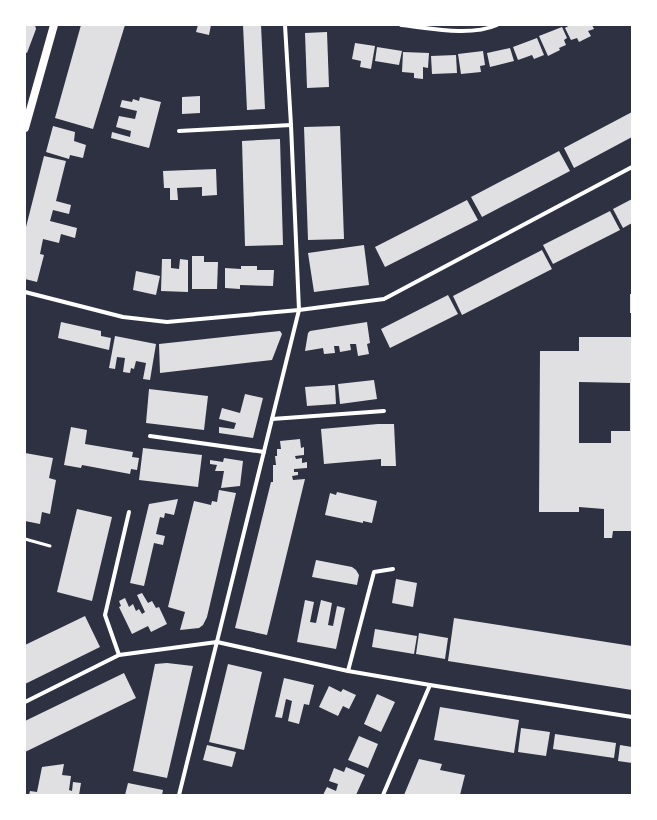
<svg xmlns="http://www.w3.org/2000/svg" width="657" height="820" viewBox="0 0 657 820" font-family="'IBM Plex Sans',sans-serif">
	<rect width="100%" height="100%" fill="#2d3142"/>
	<g fill="#e0e0e3" fill-rule="evenodd">
		<path d="M25 25H35L36 29 27 53 25 52Z"/>
		<path d="M81 25H125L93 129 55 118Z"/>
		<path d="M198 25H211L209 35 196 32Z"/>
		<path d="M243 25H261L265 109 247 110Z"/>
		<path d="M570 25H592L594 29 588 31 591 36 579 42 577 38 571 40 565 28Z"/>
		<path d="M562 27 567 38 564 40 566 45 559 48 560 50 548 56 539 36Z"/>
		<path d="M327 32 329 87 307 88 305 33Z"/>
		<path d="M537 38 544 55 534 59 532 55 518 60 513 47Z"/>
		<path d="M355 43 375 46 371 69 360 67 361 61 352 59Z"/>
		<path d="M377 47 402 51 399 65 375 61Z"/>
		<path d="M510 48 514 61 490 67 487 53Z"/>
		<path d="M483 51 485 65 480 66 481 72 461 74 458 54Z"/>
		<path d="M403 52 429 53 428 68 423 67V79L414 78V73L402 72Z"/>
		<path d="M456 55 457 73 432 74 431 56Z"/>
		<path d="M200 96V113L182 114V97Z"/>
		<path d="M140 97 161 102 149 148 111 138 112 132 130 137 131 131 116 127 119 116 135 119 137 111 120 107 122 100 132 102 133 99 139 101Z"/>
		<path d="M632 112V137L574 168 564 148Z"/>
		<path d="M53 126 75 132 74 141 86 145 83 158 70 155 69 159 46 152Z"/>
		<path d="M340 126 344 239 308 240 304 127Z"/>
		<path d="M280 139 283 245 245 246 242 141Z"/>
		<path d="M559 151 570 171 482 217 471 197Z"/>
		<path d="M44 156 66 161 56 201 71 205 69 214 53 210 50 221 77 228 75 238 61 234 59 243 43 239 40 254 44 255 37 282 25 279V231Z"/>
		<path d="M216 169 217 195 202 196V187L177 188 178 200H170V188H164L163 171Z"/>
		<path d="M632 199V223L623 228 613 209Z"/>
		<path d="M467 200 478 220 385 267 375 247Z"/>
		<path d="M610 211 620 230 553 264 543 245Z"/>
		<path d="M364 245 369 285 314 292 308 253Z"/>
		<path d="M542 250 552 269 462 315 453 296Z"/>
		<path d="M192 256H204V262H218L217 289H192Z"/>
		<path d="M162 259H171V268L179 269 180 259 188 260V292L161 291Z"/>
		<path d="M241 266H257V270H274L273 286 240 285V289L225 288V268L241 269Z"/>
		<path d="M136 271 160 276 156 295 133 290Z"/>
		<rect x="630" y="294" width="2" height="19"/>
		<path d="M448 295 458 314 390 348 381 329Z"/>
		<path d="M61 322 101 331V336L111 338 109 350 58 338Z"/>
		<path d="M367 322 370 343 367 344 369 354 358 356 356 344H350L351 350 340 352 339 346H334L335 353 324 354 323 348 305 351 308 333 310 331Z"/>
		<path d="M280 331 282 334 272 360 160 373 159 344Z"/>
		<path d="M115 336 156 344 150 380 143 379 146 363 136 361 134 369 131 368 130 373 123 372 125 358 117 357 115 369 109 368Z"/>
		<path d="M579 337H632V531H613L612 538H604V509L579 507V512H539L540 351H579ZM579 382 630 383V431H611V443H579Z"/>
		<path d="M374 380 377 399 340 404 338 384Z"/>
		<path d="M335 385 336 404 307 406 305 387Z"/>
		<path d="M149 389 208 396 204 430 146 423Z"/>
		<path d="M245 394 263 398 253 438 219 433V427L234 429 236 423 219 419 222 408 240 413Z"/>
		<path d="M378 424H394L396 466H381V459L324 464 321 429Z"/>
		<path d="M71 427 87 430 85 444 133 452 132 457 139 458 137 470 131 469 130 474 82 465 81 468 64 465Z"/>
		<path d="M300 439 301 448 304 447V455L295 456 296 459 302 458V463L307 462V468L294 469V472H298V475L292 476 293 480 305 479 267 635 235 628 271 482H273V465H276L275 456H277V449H281L280 441Z"/>
		<path d="M143 448 202 455 198 487 139 480Z"/>
		<path d="M25 453 53 458 49 478 56 480 50 514 42 512 40 524 25 521Z"/>
		<path d="M224 458 243 461 240 486 221 488 224 471H215L217 465 210 464V460L223 462Z"/>
		<path d="M219 490 236 493 207 617 203 625 199 628 180 630 185 612 168 607 194 501 211 505 212 501 217 502Z"/>
		<path d="M337 492 377 501 372 523 363 521V523L325 515 330 493 336 495Z"/>
		<path d="M178 499 174 515 165 513 164 518 160 517 156 534 165 536 163 545 154 543 144 586 130 583 149 504Z"/>
		<path d="M77 509 112 517 92 601 57 592Z"/>
		<path d="M316 560 352 567 356 570 359 575 357 585 312 577Z"/>
		<path d="M396 579 417 583 413 607 392 603Z"/>
		<path d="M142 593 148 603 152 601 156 608 159 607 167 624 151 632 148 626 132 634 119 607 121 606 119 601 125 598 129 607 133 604 136 611 139 609 142 614 145 612 137 595Z"/>
		<path d="M305 600 314 602 310 622 316 623 321 600 332 603 328 625 333 626 337 606 345 608 336 649 297 642Z"/>
		<path d="M85 616 100 647 25 684V645Z"/>
		<path d="M454 618 632 646V690L448 661Z"/>
		<path d="M375 629 417 636 414 654 372 647Z"/>
		<path d="M419 633 448 638 445 659 416 654Z"/>
		<path d="M167 663 193 666 167 778 133 771 155 664Z"/>
		<path d="M228 664 262 672 244 750 209 742Z"/>
		<path d="M124 673 136 698 25 752V721Z"/>
		<path d="M284 678 314 685 309 705 304 704 299 724 288 721 292 701 286 699 282 718 275 717Z"/>
		<path d="M329 686 341 692 343 689 356 695 349 709 343 706 338 716 319 707Z"/>
		<path d="M377 694 395 702 381 732 364 724Z"/>
		<path d="M440 707 519 720 514 753 434 740Z"/>
		<path d="M521 728 550 732 546 756 518 752Z"/>
		<path d="M555 734 616 743 614 758 553 749Z"/>
		<path d="M359 736 378 744 368 768 348 760Z"/>
		<path d="M207 745 236 752 232 767 203 760Z"/>
		<path d="M620 745 632 747V763L618 761Z"/>
		<path d="M419 759 442 764 440 770 465 775 460 795H404Z"/>
		<path d="M64 764 62 775 71 776 69 790 72 791 73 782 81 783 79 795H29L30 791 37 792 42 767Z"/>
		<path d="M346 767 365 775 356 795H323L327 787 336 791 338 784 329 781 334 768 344 772Z"/>
		<path d="M128 783 163 790 162 795H125Z"/>
	</g>
	<g fill="none" stroke-linecap="round" stroke-linejoin="round">
		<path stroke="#fff" stroke-width="3" d="M25 539 50 546"/>
		<g stroke="#fff" stroke-width="4">
			<path d="M401 25C430 28 469 37 497 25"/>
			<path d="M179 131 291 125"/>
			<path d="M25 292 123 317 167 322 299 310 384 299 632 167"/>
			<path d="M272 419 384 411"/>
			<path d="M150 436 264 452"/>
			<path d="M119 655 105 615 129 512"/>
			<path d="M348 671 374 572 393 569"/>
			<path d="M25 702 119 655 217 642 348 671 430 685 632 717"/>
			<path d="M179 795 299 310 291 125 285 25"/>
			<path d="M383 795 430 685"/>
		</g>
		<path stroke="#fff" stroke-width="8" d="M25 128 54 25"/>
	</g>
	<rect width="657" height="820" fill="none" stroke="#ffffff" stroke-width="52"/>
</svg>
